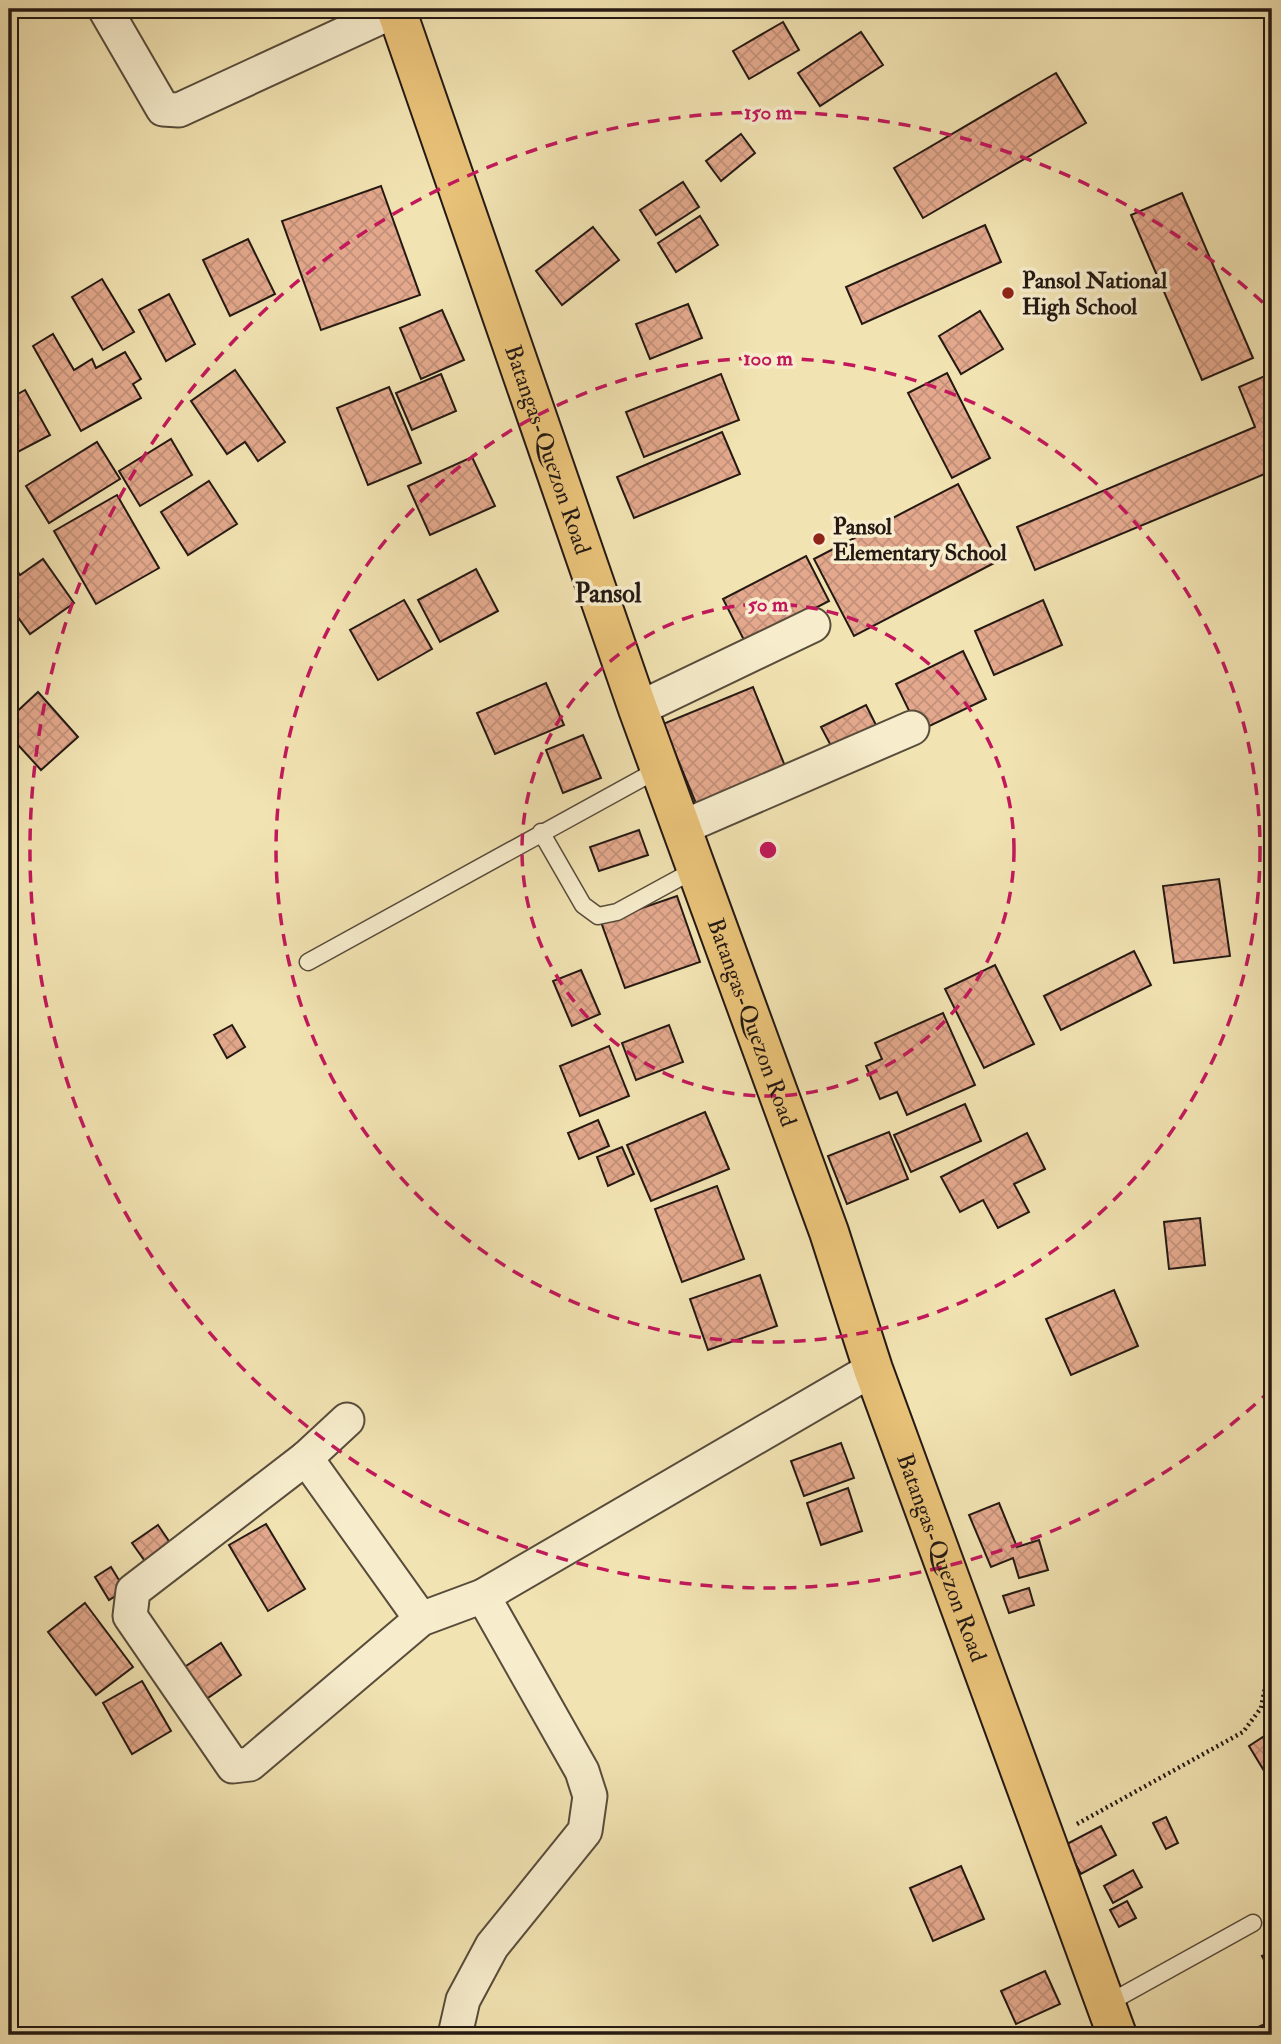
<svg xmlns="http://www.w3.org/2000/svg" width="1281" height="2044" viewBox="0 0 1281 2044" font-family="'IM FELL Double Pica',serif">
	<defs>
		<pattern id="building-cross-hatch" width="8" height="8" patternUnits="userSpaceOnUse" patternTransform="scale(1.75)"><rect width="8" height="8" fill="#e4a98d"/><path d="M0 0l8 8M0 8l8-8" fill="none" stroke="#c39179"/></pattern>
	</defs>
	<rect width="100%" height="100%" fill="#f2e3b2"/>
	<filter id="stains"><feTurbulence type="fractalNoise" baseFrequency=".00286" numOctaves="4"/><feColorMatrix values="0 0 0 0 .2 0 0 0 0 .09 0 0 0 0 .02 0 0 0 .5 -.17"/></filter>
	<radialGradient id="worn" r=".72"><stop offset=".6" stop-color="#630" stop-opacity="0"/><stop offset="1" stop-color="#630" stop-opacity=".3"/></radialGradient>
	<g fill="url(#building-cross-hatch)" stroke="#241913" stroke-width="2">
		<path d="M783 22 799 50 749 79 733 51Z"/>
		<path d="M861 32 883 65 820 106 798 73Z"/>
		<path d="M1056 73 1086 123 923 218 894 168Z"/>
		<path d="M741 134 755 153 721 181 706 161Z"/>
		<path d="M683 182 699 207 656 235 640 210Z"/>
		<path d="M381 186 420 295 321 330 282 221Z"/>
		<path d="M1182 193 1253 358 1202 380 1131 215Z"/>
		<path d="M700 216 718 245 676 272 658 243Z"/>
		<path d="M985 225 1001 262 862 324 846 287Z"/>
		<path d="M593 227 619 260 562 305 536 271Z"/>
		<path d="M248 239 275 294 230 316 203 260Z"/>
		<path d="M102 279 134 332 103 350 72 297Z"/>
		<path d="M169 294 195 344 166 361 139 310Z"/>
		<path d="M688 304 702 338 650 359 636 324Z"/>
		<path d="M442 310 464 360 421 379 400 328Z"/>
		<path d="M980 311 1003 349 961 374 939 336Z"/>
		<path d="M53 334 74 370 92 359 96 368 125 352 141 379 133 384 141 398 81 431 33 346Z"/>
		<path d="M235 370 285 442 258 461 245 442 227 454 191 401Z"/>
		<path d="M947 373 990 458 952 478 908 393Z"/>
		<path d="M1272 373V471L1035 570 1017 527 1255 427 1239 387Z"/>
		<path d="M441 374 456 411 412 430 396 393Z"/>
		<path d="M721 374 739 420 644 457 626 412Z"/>
		<path d="M389 387 421 463 368 485 337 408Z"/>
		<path d="M25 390 50 435 14 454 9 444V399Z"/>
		<path d="M722 432 740 474 634 518 617 477Z"/>
		<path d="M171 439 192 475 140 506 119 471Z"/>
		<path d="M97 442 120 479 49 523 26 486Z"/>
		<path d="M472 457 495 506 430 535 408 486Z"/>
		<path d="M209 481 237 524 188 555 161 512Z"/>
		<path d="M958 484 998 561 854 636 814 559Z"/>
		<path d="M117 495 159 568 96 604 54 531Z"/>
		<path d="M806 556 829 601 746 644 723 599Z"/>
		<path d="M9 558 20 575 43 559 74 603 30 634 17 616 9 622Z"/>
		<path d="M476 569 498 611 440 642 418 600Z"/>
		<path d="M404 600 432 649 378 680 350 630Z"/>
		<path d="M1043 600 1062 645 994 675 975 631Z"/>
		<path d="M963 651 986 699 919 731 896 684Z"/>
		<path d="M546 683 564 725 495 754 477 713Z"/>
		<path d="M753 687 789 776 700 813 663 724Z"/>
		<path d="M38 692 78 737 41 770 9 735V719Z"/>
		<path d="M866 705 881 735 837 757 821 727Z"/>
		<path d="M583 735 601 778 563 793 546 750Z"/>
		<path d="M639 830 648 855 599 871 590 847Z"/>
		<path d="M1219 879 1230 956 1174 963 1163 886Z"/>
		<path d="M677 896 700 962 625 988 601 922Z"/>
		<path d="M1134 951 1151 985 1061 1030 1044 996Z"/>
		<path d="M995 965 1034 1044 984 1068 945 989Z"/>
		<path d="M581 970 600 1014 572 1026 553 981Z"/>
		<path d="M943 1013 975 1085 907 1115 897 1092 880 1099 866 1066 882 1059 875 1043Z"/>
		<path d="M232 1025 245 1047 227 1058 214 1035Z"/>
		<path d="M669 1025 683 1062 636 1080 622 1043Z"/>
		<path d="M609 1046 629 1096 580 1116 560 1066Z"/>
		<path d="M965 1104 981 1141 911 1172 894 1135Z"/>
		<path d="M705 1112 729 1169 651 1201 627 1145Z"/>
		<path d="M598 1120 609 1146 579 1159 568 1133Z"/>
		<path d="M889 1132 908 1179 847 1204 828 1156Z"/>
		<path d="M1027 1133 1045 1169 1014 1184 1029 1212 998 1228 983 1200 960 1212 941 1177Z"/>
		<path d="M622 1147 634 1174 608 1186 597 1157Z"/>
		<path d="M717 1186 744 1259 682 1282 655 1209Z"/>
		<path d="M1200 1218 1205 1265 1169 1269 1164 1222Z"/>
		<path d="M760 1275 777 1326 708 1350 690 1299Z"/>
		<path d="M1114 1290 1138 1346 1071 1375 1046 1319Z"/>
		<path d="M841 1443 854 1478 804 1496 791 1461Z"/>
		<path d="M848 1488 862 1531 821 1545 807 1503Z"/>
		<path d="M999 1503 1017 1547 1039 1540 1048 1570 1019 1578 1013 1558 991 1567 969 1515Z"/>
		<path d="M266 1524 305 1589 268 1611 229 1545Z"/>
		<path d="M158 1525 177 1553 152 1571 132 1543Z"/>
		<path d="M111 1567 125 1590 109 1600 95 1577Z"/>
		<path d="M1029 1588 1034 1605 1009 1613 1003 1596Z"/>
		<path d="M85 1603 133 1667 96 1695 48 1632Z"/>
		<path d="M221 1643 241 1675 202 1702 180 1670Z"/>
		<path d="M142 1681 171 1731 132 1754 103 1703Z"/>
		<path d="M1272 1731V1784L1249 1746Z"/>
		<path d="M1166 1817 1178 1843 1166 1849 1153 1823Z"/>
		<path d="M1101 1826 1116 1855 1081 1874 1065 1845Z"/>
		<path d="M961 1866 984 1919 933 1941 910 1888Z"/>
		<path d="M1133 1870 1142 1887 1113 1903 1104 1886Z"/>
		<path d="M1127 1901 1136 1918 1119 1927 1110 1910Z"/>
		<path d="M1272 1951V1975L1262 1956Z"/>
		<path d="M1045 1971 1060 2004 1016 2024 1001 1991Z"/>
		<path d="M1272 2021V2035H1239Z"/>
	</g>
	<g fill="none" stroke-linecap="round" stroke-linejoin="round">
		<g stroke="#584c3b" stroke-width="19">
			<g id="service">
				<path d="M541 832 583 905 598 916 617 912 696 869"/>
				<path d="M308 962 659 769"/>
				<path d="M1105 2005 1253 1923"/>
			</g>
		</g>
		<g stroke="#584c3b" stroke-width="37">
			<g id="minor">
				<path d="M105 9 163 109 179 110 396 10"/>
				<path d="M638 709 813 625"/>
				<path d="M681 828 912 728"/>
				<path d="M306 1458 347 1420"/>
				<path d="M421 1619 306 1458 133 1591 130 1616 233 1766 250 1764 421 1619 483 1596 873 1369"/>
				<path d="M455 2035 463 2000 492 1946 585 1831 590 1796 582 1771 483 1596"/>
			</g>
		</g>
		<g stroke="#241913" stroke-width="42">
			<g id="primary">
				<path id="s1" d="M396 9 638 709 829 1232 873 1369 1117 2035"/>
			</g>
		</g>
		<path stroke="#241913" stroke-width="4.5" stroke-dasharray="2 3.5" stroke-linecap="butt" d="M1077 1824 1243 1732 1261 1708 1272 1653"/>
		<use href="#service" stroke="#f7edcd" stroke-width="16"/>
		<use href="#minor" stroke="#f7edcd" stroke-width="33"/>
		<use href="#primary" stroke="#e9c279" stroke-width="38"/>
	</g>
	<g fill="none" stroke="#c2185b" stroke-width="3.5" stroke-dasharray="12 9">
		<circle cx="768" cy="850" r="246"/>
		<circle cx="768" cy="850" r="492"/>
		<path d="M1271 1390A738 738 0 1 1 1271 310"/>
	</g>
	<g fill="#8f2418" stroke="#f7edcd" stroke-width="2.5">
		<circle cx="1008" cy="293" r="7"/>
		<circle cx="819" cy="539" r="7"/>
	</g>
	<g text-anchor="middle" stroke-width="7" stroke-linejoin="round" paint-order="stroke">
		<g font-size="23" font-weight="bold" fill="#241913" stroke="#f7edcd" text-anchor="start">
			<text x="1022" y="288">Pansol National<tspan x="1022" dy="26">High School</tspan></text>
			<text x="833" y="534">Pansol<tspan x="833" dy="26">Elementary School</tspan></text>
		</g>
		<g font-size="23" fill="#241913" stroke="#f7edcd">
			<text dy="8" stroke="none"><textPath href="#s1" startOffset="466">Batangas-Quezon Road</textPath></text>
			<text dy="8" stroke="none"><textPath href="#s1" startOffset="1074">Batangas-Quezon Road</textPath></text>
			<text dy="8" stroke="none"><textPath href="#s1" startOffset="1642">Batangas-Quezon Road</textPath></text>
		</g>
		<g font-size="26" font-weight="bold" fill="#241913" stroke="#f7edcd">
			<text x="608" y="602">Pansol</text>
		</g>
	</g>
	<circle cx="768" cy="850" r="10" fill="#c2185b" stroke="#f7edcd" stroke-width="3.5"/>
	<g font-size="21" text-anchor="middle" font-weight="bold" fill="#c2185b" stroke="#f7edcd" stroke-width="7" stroke-linejoin="round" paint-order="stroke">
		<text x="768" y="119">150 m</text>
		<text x="768" y="365">100 m</text>
		<text x="768" y="611">50 m</text>
	</g>
	<rect width="1281" height="2044" fill="none" stroke="#f2e3b2" stroke-width="35"/>
	<rect x="10" y="10" width="1260" height="2023" fill="none" stroke="#241913" stroke-width="3.5"/>
	<rect x="18" y="18" width="1246" height="2009" fill="none" stroke="#241913" stroke-width="2"/>
	<rect width="100%" height="100%" filter="url(#stains)"/>
	<rect width="100%" height="100%" fill="url(#worn)"/>
</svg>
